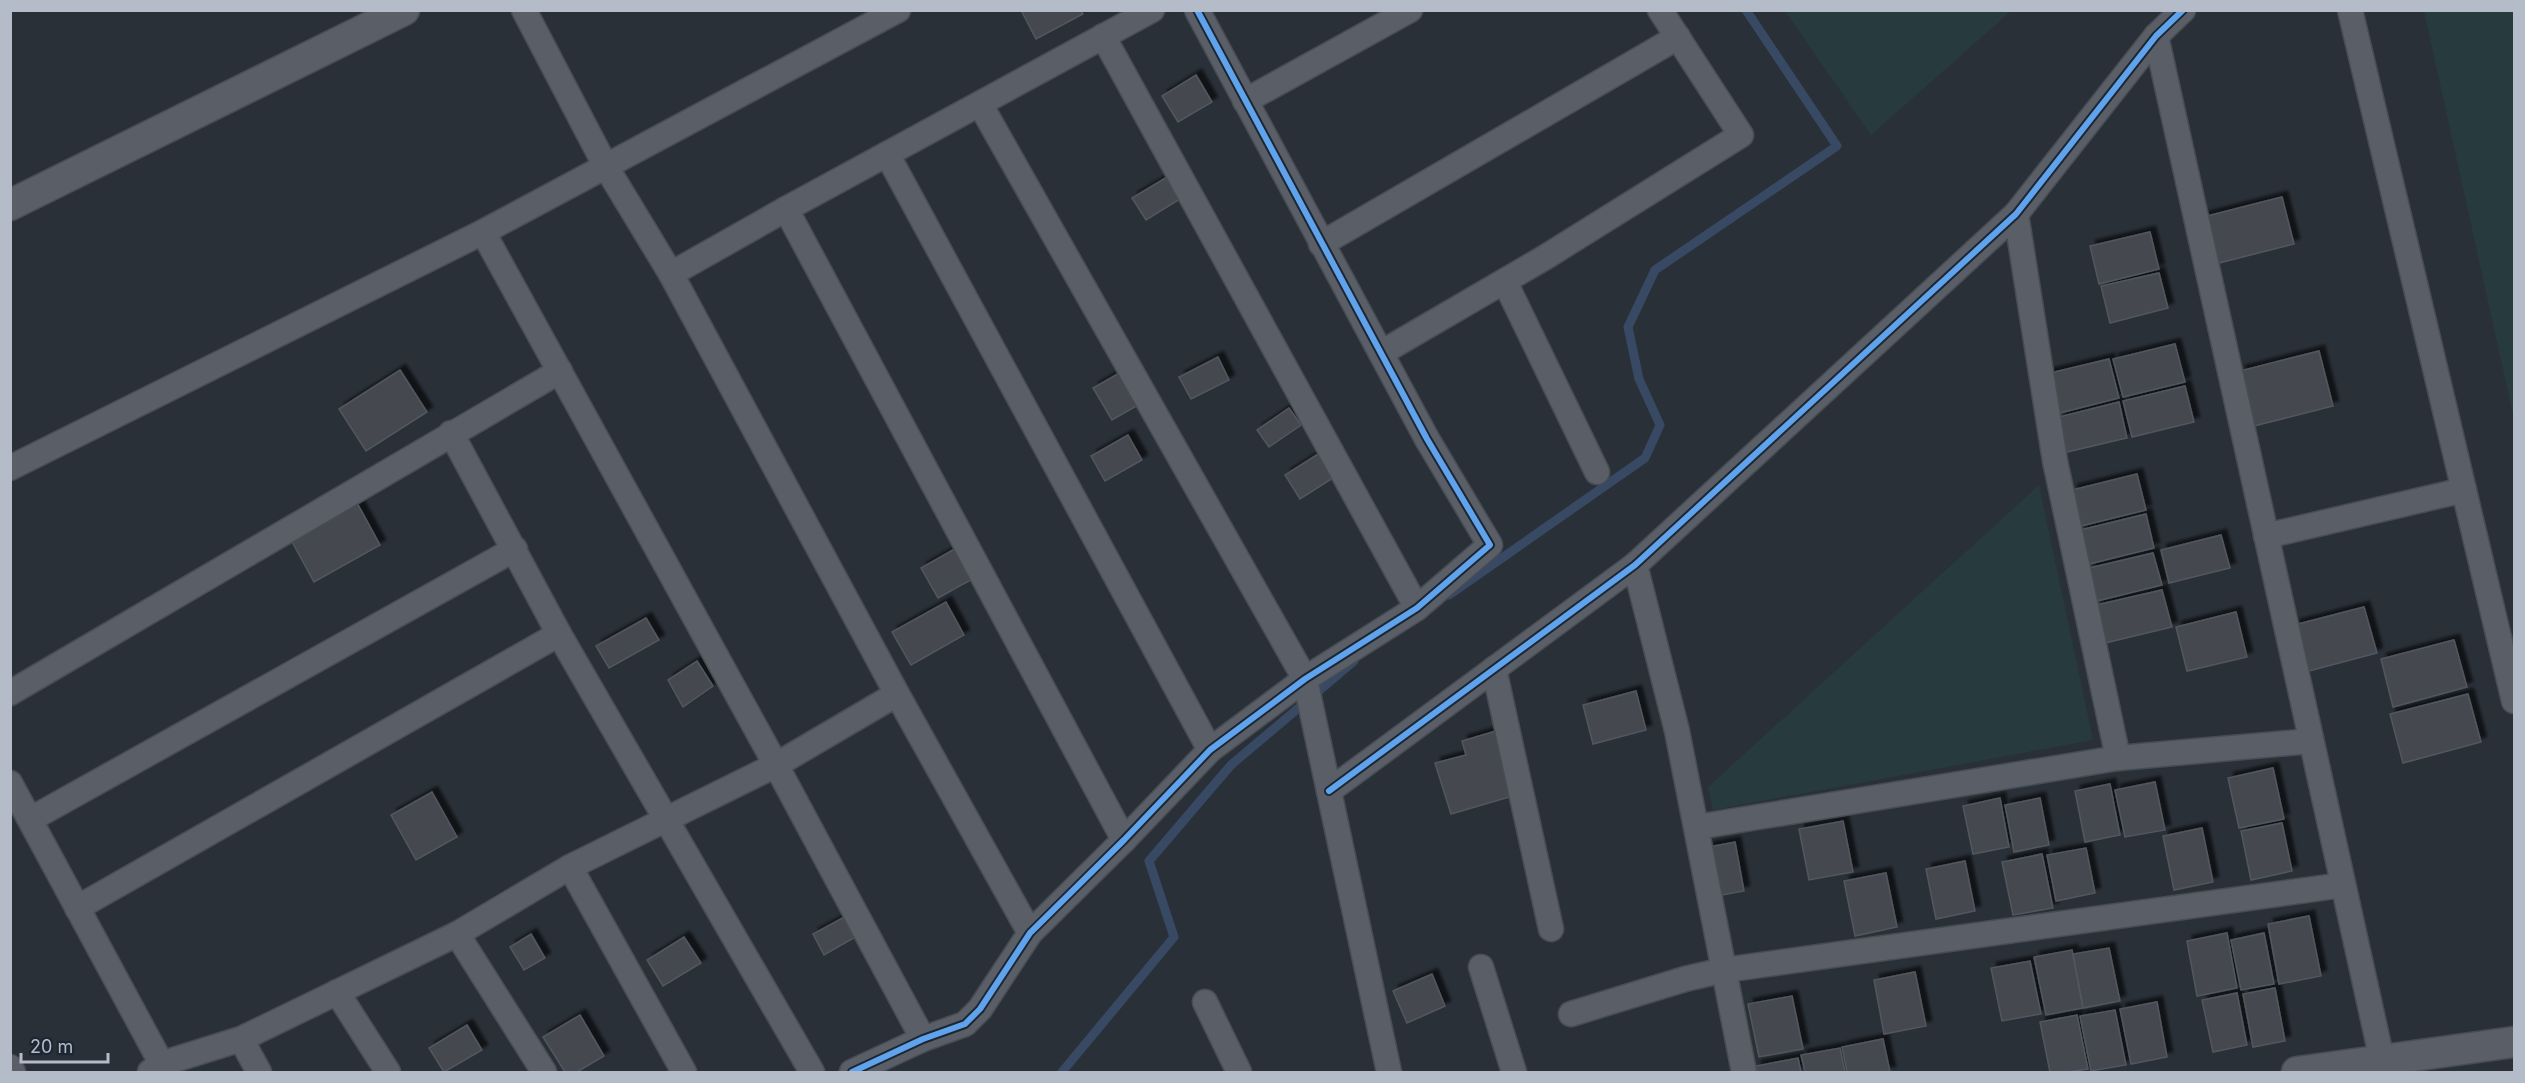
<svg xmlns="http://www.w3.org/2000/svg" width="2525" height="1083" font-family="Inter,sans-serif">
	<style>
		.green { fill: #273a3e }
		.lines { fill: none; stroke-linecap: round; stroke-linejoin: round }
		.stream { stroke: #384963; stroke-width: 9 }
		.building { fill: #444950; stroke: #52575f; stroke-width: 1.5; filter: url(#shadow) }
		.minor-casing { stroke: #484c53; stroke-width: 27 }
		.tertiary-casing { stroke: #484c53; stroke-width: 33 }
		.minor { stroke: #5a5e66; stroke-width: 24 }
		.tertiary { stroke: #5a5e66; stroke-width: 30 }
		.cycleway-casing { stroke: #1d2633; stroke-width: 10 }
		.cycleway { stroke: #60a3ed; stroke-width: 6 }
	</style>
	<defs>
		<filter id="shadow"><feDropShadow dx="5.5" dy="-5.5" stdDeviation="1.5" flood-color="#0009"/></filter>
	</defs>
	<rect width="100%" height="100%" fill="#2a3038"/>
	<g class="green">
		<path d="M 1785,11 L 2011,11 L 1871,135 Z"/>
		<path d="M 2424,11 L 2514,11 L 2514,419 Z"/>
		<path d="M 2039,485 L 2093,740 L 1713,810 L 1708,787 Z"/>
	</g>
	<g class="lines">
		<g class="stream">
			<path d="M 1449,595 L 1645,458 L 1660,425 L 1639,379 L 1628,327 L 1655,270 L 1837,146 L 1746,10"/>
			<path d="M 1062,1072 L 1174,937 L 1149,861 L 1231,765 L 1354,661"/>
		</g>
	</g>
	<g class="building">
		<path d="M 1021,10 L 1081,10 L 1083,14 L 1036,39 Z"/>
		<path d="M 1196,75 L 1212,102 L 1178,122 L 1162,96 Z"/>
		<path d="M 1167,177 L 1180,199 L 1146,220 L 1132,198 Z"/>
		<path d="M 2282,197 L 2294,244 L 2215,264 L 2203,217 Z"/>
		<path d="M 2150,232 L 2159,269 L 2099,284 L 2090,246 Z"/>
		<path d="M 2159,273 L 2168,308 L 2110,323 L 2101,286 Z"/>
		<path d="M 2175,344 L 2185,382 L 2123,397 L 2113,359 Z"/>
		<path d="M 2319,351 L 2333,406 L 2254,426 L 2240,371 Z"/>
		<path d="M 1218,357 L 1229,380 L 1191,399 L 1179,377 Z"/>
		<path d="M 2109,359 L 2119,398 L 2056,414 L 2046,374 Z"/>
		<path d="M 1128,368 L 1147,400 L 1112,420 L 1093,388 Z"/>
		<path d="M 400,370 L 427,412 L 366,451 L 339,409 Z"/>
		<path d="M 2185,386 L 2194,422 L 2132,437 L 2123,401 Z"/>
		<path d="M 2119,402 L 2127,438 L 2067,452 L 2059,417 Z"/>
		<path d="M 1289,408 L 1301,425 L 1269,447 L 1257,430 Z"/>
		<path d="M 1128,435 L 1142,460 L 1105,481 L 1091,456 Z"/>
		<path d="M 1318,454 L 1333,478 L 1300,499 L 1285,475 Z"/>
		<path d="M 2137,474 L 2146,510 L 2081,526 L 2072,490 Z"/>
		<path d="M 356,501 L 380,545 L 314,582 L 290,538 Z"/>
		<path d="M 2146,514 L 2154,548 L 2089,564 L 2080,530 Z"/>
		<path d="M 2221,535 L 2230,568 L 2169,583 L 2161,550 Z"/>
		<path d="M 958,547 L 976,577 L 938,598 L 921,568 Z"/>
		<path d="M 2153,553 L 2162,585 L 2097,601 L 2089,568 Z"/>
		<path d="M 2162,590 L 2172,627 L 2105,643 L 2096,605 Z"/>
		<path d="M 946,602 L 964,635 L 911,665 L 892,632 Z"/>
		<path d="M 2364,607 L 2377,653 L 2305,672 L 2294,625 Z"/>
		<path d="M 2236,612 L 2247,657 L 2187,671 L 2176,627 Z"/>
		<path d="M 646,618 L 659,640 L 609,668 L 596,646 Z"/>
		<path d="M 2454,640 L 2467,687 L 2393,707 L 2381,659 Z"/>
		<path d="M 697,661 L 713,686 L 683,707 L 668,680 Z"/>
		<path d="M 1636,691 L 1646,730 L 1593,744 L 1583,705 Z"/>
		<path d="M 2468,694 L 2481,742 L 2403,763 L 2390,714 Z"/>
		<path d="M 1496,731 L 1516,795 L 1451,814 L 1435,763 L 1466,755 L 1462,741 Z"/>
		<path d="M 2273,768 L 2284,819 L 2239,828 L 2228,778 Z"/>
		<path d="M 2155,782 L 2165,830 L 2125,837 L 2115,790 Z"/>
		<path d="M 2110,784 L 2120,835 L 2085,842 L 2075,791 Z"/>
		<path d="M 432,792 L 457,837 L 416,860 L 391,815 Z"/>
		<path d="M 2000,798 L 2009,847 L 1973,854 L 1963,806 Z"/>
		<path d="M 2040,798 L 2049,845 L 2014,852 L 2005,805 Z"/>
		<path d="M 1843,821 L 1853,872 L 1809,880 L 1799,829 Z"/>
		<path d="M 2282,823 L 2292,871 L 2251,880 L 2241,831 Z"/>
		<path d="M 2202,828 L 2213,882 L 2174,890 L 2163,836 Z"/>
		<path d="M 1735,842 L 1744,891 L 1717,896 L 1708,847 Z"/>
		<path d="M 2086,848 L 2095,893 L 2056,901 L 2047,855 Z"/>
		<path d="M 2042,854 L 2053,908 L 2013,915 L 2002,862 Z"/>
		<path d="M 1965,861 L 1975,911 L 1936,919 L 1926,869 Z"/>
		<path d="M 1886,873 L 1897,927 L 1855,936 L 1844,881 Z"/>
		<path d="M 848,915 L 859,935 L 824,955 L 813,934 Z"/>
		<path d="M 2309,916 L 2321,976 L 2279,984 L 2268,924 Z"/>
		<path d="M 2227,933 L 2237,988 L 2197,996 L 2187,941 Z"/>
		<path d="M 2264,933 L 2274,984 L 2241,990 L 2231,940 Z"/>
		<path d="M 531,934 L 545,958 L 524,970 L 510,947 Z"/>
		<path d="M 684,937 L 701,963 L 663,986 L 647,960 Z"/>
		<path d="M 2109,948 L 2120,1001 L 2083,1008 L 2073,954 Z"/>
		<path d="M 2072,950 L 2083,1008 L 2046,1015 L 2034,957 Z"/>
		<path d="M 2030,961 L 2041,1014 L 2002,1021 L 1991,968 Z"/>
		<path d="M 1915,972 L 1926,1026 L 1884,1034 L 1874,980 Z"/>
		<path d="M 1432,974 L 1445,1006 L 1407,1023 L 1393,991 Z"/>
		<path d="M 2275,988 L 2285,1041 L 2253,1047 L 2243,994 Z"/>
		<path d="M 2237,993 L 2247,1045 L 2213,1052 L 2202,1000 Z"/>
		<path d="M 1792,996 L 1803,1049 L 1759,1057 L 1748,1004 Z"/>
		<path d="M 2157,1002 L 2167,1057 L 2131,1064 L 2120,1009 Z"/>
		<path d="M 2115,1010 L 2126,1065 L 2091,1071 L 2080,1016 Z"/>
		<path d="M 580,1015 L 604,1056 L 577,1072 L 565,1072 L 543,1037 Z"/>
		<path d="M 2077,1015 L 2088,1069 L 2067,1072 L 2050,1072 L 2040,1022 Z"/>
		<path d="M 467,1025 L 482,1050 L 444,1072 L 429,1048 Z"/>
		<path d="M 1883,1039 L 1890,1072 L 1847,1072 L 1842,1047 Z"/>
		<path d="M 1840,1048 L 1845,1072 L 1805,1072 L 1801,1055 Z"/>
		<path d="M 1798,1058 L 1801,1072 L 1757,1072 L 1756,1066 Z"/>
	</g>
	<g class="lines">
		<defs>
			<g id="minor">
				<path d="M 524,10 L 605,165 L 671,274 L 897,694 L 1030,933"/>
				<path d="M 2350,10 L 2514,701"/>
				<path d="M 1103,36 L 1417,608"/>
				<path d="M 2156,36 L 2382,1060"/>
				<path d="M 1245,101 L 1410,10"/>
				<path d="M 980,104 L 1305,679 L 1389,1072"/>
				<path d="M 887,154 L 1210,750"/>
				<path d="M 786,209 L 1124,840"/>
				<path d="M 2016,214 L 2055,461 L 2118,758"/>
				<path d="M 483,232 L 776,765 L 923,1039"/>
				<path d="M 1321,244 L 1678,37"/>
				<path d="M 671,274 L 786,209 L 1152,10"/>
				<path d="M 1505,282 L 1597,472"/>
				<path d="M 1381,353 L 1544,258 L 1741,135 L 1660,10"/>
				<path d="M 451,433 L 559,634 L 812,1072"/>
				<path d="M 10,468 L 483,232 L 898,10"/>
				<path d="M 2266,536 L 2464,490"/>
				<path d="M 1635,565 L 1677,731 L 1744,1072"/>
				<path d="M 1494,669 L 1551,929"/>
				<path d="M 10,693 L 560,371"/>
				<path d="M 10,783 L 166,1072"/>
				<path d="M 1329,791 L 1635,565 L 2016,214 L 2156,36 L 2183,10"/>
				<path d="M 31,819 L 515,549"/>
				<path d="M 1697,827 L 2118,758 L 2311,741"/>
				<path d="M 570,867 L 684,1072"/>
				<path d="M 77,908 L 559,634"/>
				<path d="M 457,934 L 544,1072"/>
				<path d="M 1481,967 L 1514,1072"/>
				<path d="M 337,992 L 388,1072"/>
				<path d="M 1205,1002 L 1239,1072"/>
				<path d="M 1571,1014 L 1685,979 L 1724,970 L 2343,885"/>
				<path d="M 241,1039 L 259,1072"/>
				<path d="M 10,1067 L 13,1072"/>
				<path d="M 150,1072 L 161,1064 L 241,1039 L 457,934 L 570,867 L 776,765 L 897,694"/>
				<path d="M 852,1072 L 923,1039 L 965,1024 L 980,1009 L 1030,933 L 1124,840 L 1210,750 L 1305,679 L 1417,608 L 1490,545 L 1427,439 L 1197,10"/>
			</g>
			<g id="tertiary">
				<path d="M 10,205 L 404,10"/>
				<path d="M 2297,1072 L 2514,1042"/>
			</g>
		</defs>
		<use href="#minor" class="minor-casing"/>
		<use href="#tertiary" class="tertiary-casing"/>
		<use href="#minor" class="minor"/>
		<use href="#tertiary" class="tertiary"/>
		<defs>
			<g id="cycleway">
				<path d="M 1329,791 L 1635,565 L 2016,214 L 2156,36 L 2183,10"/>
				<path d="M 852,1072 L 923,1039 L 965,1024 L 980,1009 L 1030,933 L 1124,840 L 1210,750 L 1305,679 L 1417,608 L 1490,545 L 1427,439 L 1197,10"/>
			</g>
		</defs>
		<use href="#cycleway" class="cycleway-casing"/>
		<use href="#cycleway" class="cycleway"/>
	</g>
	<rect width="2525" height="1083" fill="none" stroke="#b4bcc9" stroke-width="24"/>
	<path d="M21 1053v9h87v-9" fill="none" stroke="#b4bcc9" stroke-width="3"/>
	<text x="30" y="1053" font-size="18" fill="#b4bcc9" stroke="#1d2633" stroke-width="4.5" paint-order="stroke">20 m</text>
</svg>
